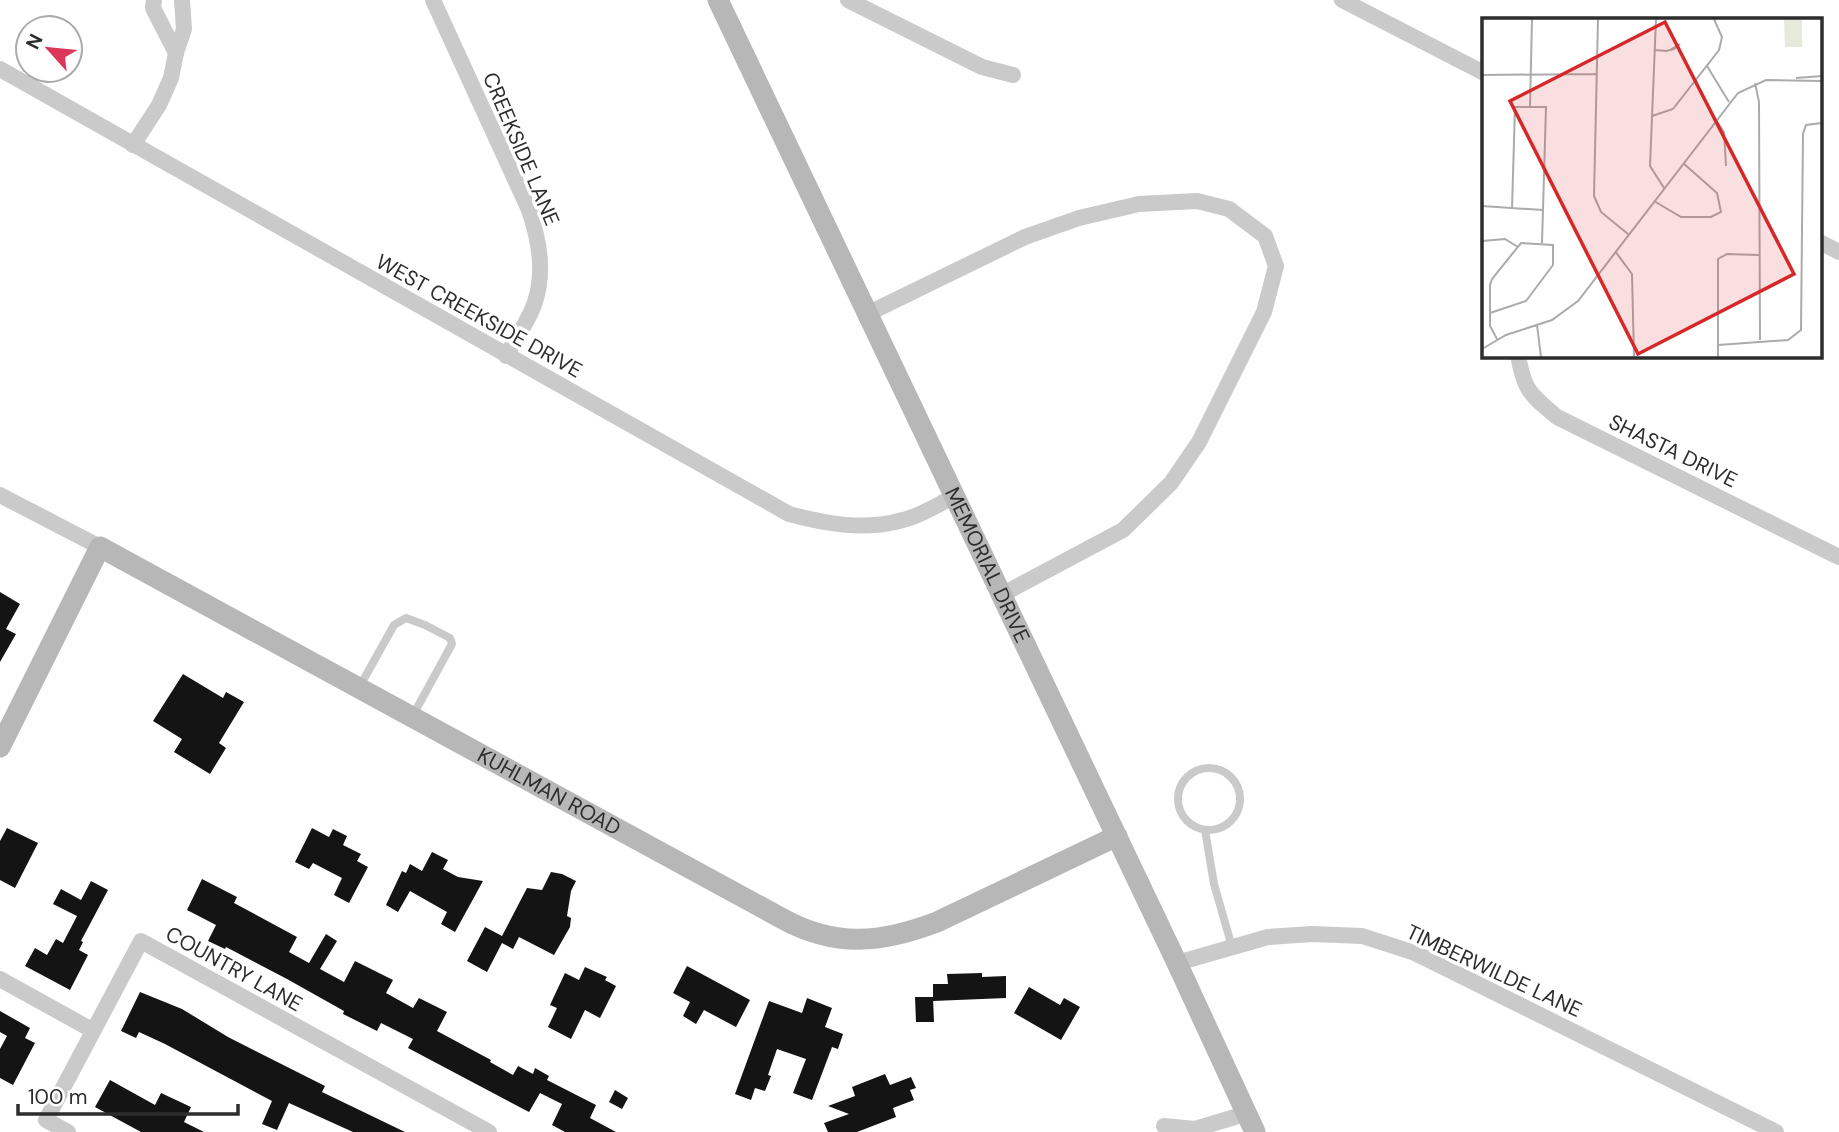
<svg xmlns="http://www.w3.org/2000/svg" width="1839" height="1132" font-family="'DM Sans',sans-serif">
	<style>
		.building { fill: #141414 }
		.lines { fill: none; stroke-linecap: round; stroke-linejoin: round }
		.lane { stroke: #cacaca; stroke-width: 8 }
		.street { stroke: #cacaca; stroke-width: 16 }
		.secondary { stroke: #b7b7b7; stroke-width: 21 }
		.labels { text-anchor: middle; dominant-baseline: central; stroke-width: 7; stroke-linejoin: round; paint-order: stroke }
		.street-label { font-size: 21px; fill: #2d2d2d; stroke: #fff }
		.inset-road { fill: none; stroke: #ababab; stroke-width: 2 }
		.view { fill: #d62828; fill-opacity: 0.15; stroke: #d62828; stroke-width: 3.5 }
		.inset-edge { fill: none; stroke: #2d2d2d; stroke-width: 3.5 }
	</style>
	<rect width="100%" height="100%" fill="#fff"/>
	<g class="building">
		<path d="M 0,592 L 20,604 L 6,629 L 16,634 L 0,662 Z"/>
		<path d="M 183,674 L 223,698 L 226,692 L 244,702 L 219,743 L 226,748 L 210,774 L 174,752 L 182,739 L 153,721 Z"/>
		<path d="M 7,828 L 38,843 L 15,888 L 0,880 L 0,841 Z"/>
		<path d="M 312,828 L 329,837 L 333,829 L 347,836 L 343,845 L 361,854 L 357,861 L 368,867 L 349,903 L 334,895 L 342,878 L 313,863 L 309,869 L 295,862 Z"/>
		<path d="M 432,852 L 448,860 L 443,869 L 458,877 L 483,881 L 455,932 L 441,924 L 447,912 L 410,891 L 398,912 L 386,905 L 402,871 L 406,873 L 410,864 L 422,871 Z"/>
		<path d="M 551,872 L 562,874 L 576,881 L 571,891 L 567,916 L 571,918 L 570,927 L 554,955 L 519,937 L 513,949 L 502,943 L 487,972 L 467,961 L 485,927 L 502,936 L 527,888 L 542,890 Z"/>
		<path d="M 202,879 L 237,897 L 234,903 L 297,937 L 289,952 L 309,963 L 326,934 L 337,941 L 320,969 L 344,982 L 355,961 L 393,980 L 386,993 L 413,1008 L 419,998 L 447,1012 L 437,1031 L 491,1060 L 490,1062 L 513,1075 L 518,1066 L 533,1074 L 535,1068 L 549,1076 L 547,1080 L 596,1105 L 590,1118 L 616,1132 L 565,1132 L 552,1125 L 562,1104 L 540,1093 L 529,1112 L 408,1048 L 413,1039 L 381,1023 L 377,1031 L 343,1014 L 344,1011 L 287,979 L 226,947 L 225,949 L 208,941 L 216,925 L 187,910 Z"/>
		<path d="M 91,881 L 108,890 L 81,941 L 83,942 L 79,950 L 88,955 L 70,990 L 25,966 L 35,948 L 47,955 L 56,939 L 63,943 L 77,916 L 53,904 L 61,889 L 81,900 Z"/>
		<path d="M 687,966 L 750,1000 L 736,1027 L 704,1010 L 696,1024 L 683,1016 L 690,1002 L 673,993 Z"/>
		<path d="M 585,967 L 607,977 L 605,980 L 616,986 L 600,1018 L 585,1010 L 571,1039 L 548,1027 L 557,1008 L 550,1005 L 565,973 L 579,980 Z"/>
		<path d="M 982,973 L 982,977 L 1006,976 L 1006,998 L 933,1001 L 933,984 L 948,984 L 947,974 Z"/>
		<path d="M 1029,987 L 1060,1005 L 1064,998 L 1080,1007 L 1061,1040 L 1014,1013 Z"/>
		<path d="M 140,992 L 182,1009 L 228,1037 L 325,1086 L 322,1092 L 405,1132 L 353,1132 L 289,1103 L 277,1130 L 262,1124 L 272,1101 L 165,1044 L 139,1032 L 136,1038 L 121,1031 Z"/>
		<path d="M 915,997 L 933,997 L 934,1022 L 916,1022 Z"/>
		<path d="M 807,998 L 832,1008 L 825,1027 L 843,1034 L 838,1049 L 832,1047 L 812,1100 L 793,1093 L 806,1059 L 777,1049 L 768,1075 L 771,1076 L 765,1091 L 755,1088 L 751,1100 L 735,1094 L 769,1001 L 802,1013 Z"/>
		<path d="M 0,1011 L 30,1028 L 25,1038 L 35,1043 L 13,1085 L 0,1078 L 0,1049 L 7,1036 L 0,1032 Z"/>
		<path d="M 885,1074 L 890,1085 L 911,1077 L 916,1088 L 910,1090 L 914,1100 L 893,1108 L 896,1117 L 857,1132 L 828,1132 L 824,1123 L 849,1114 L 828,1106 L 855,1096 L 852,1087 Z"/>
		<path d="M 110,1080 L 155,1105 L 161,1093 L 191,1107 L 184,1122 L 204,1132 L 141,1132 L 95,1107 Z"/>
		<path d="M 615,1090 L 628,1098 L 622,1109 L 609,1102 Z"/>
	</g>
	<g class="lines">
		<g class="lane">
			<path d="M 360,686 L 394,625 L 406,618 L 425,625 L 450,638 L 452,644 L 412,717"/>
			<circle cx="1209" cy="799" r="31"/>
			<path d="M 1205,830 L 1214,884 L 1232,947"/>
		</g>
		<g class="street">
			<path d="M 154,0 L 153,8 L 176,53"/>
			<path d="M 433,0 L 529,210 C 539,240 545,271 535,302 C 529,321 515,339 506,356"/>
			<path d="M 848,0 L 982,67 L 1013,75"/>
			<path d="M 1342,0 L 1484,73"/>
			<path d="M 0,69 L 789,514 C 827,524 864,531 903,520 C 920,516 937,505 953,497"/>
			<path d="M 133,145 L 159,105 L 171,78 L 176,53 L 184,29 L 182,0"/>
			<path d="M 1820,242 L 1839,252"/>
			<path d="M 867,314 L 1025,237 L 1079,218 L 1139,204 L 1197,201 L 1229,209 L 1265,236 L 1276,266 L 1264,312 L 1199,442 L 1171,483 L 1123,530 L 1001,595"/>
			<path d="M 1518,355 C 1524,391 1530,394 1557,417 L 1839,557"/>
			<path d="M 0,495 L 100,547"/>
			<path d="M 1177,963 L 1268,937 L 1312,934 L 1362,936 L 1415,953 L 1776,1132"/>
			<path d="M 0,979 L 92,1030"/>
			<path d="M 1164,1126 L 1195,1129 L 1245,1114"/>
			<path d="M 68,1132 L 46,1120 L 141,941 L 489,1132"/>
		</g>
		<g class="secondary">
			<path id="s1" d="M 718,0 L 1177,963 L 1255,1132"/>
			<path id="s2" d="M 0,747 L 100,547 L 783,919 C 836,948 882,943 937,922 L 1117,836"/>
		</g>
	</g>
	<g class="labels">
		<g class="street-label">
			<text transform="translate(521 149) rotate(67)">CREEKSIDE LANE</text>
			<text transform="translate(479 316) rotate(29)">WEST CREEKSIDE DRIVE</text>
			<text transform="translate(1673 451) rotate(26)">SHASTA DRIVE</text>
			<text stroke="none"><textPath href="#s1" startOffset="626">MEMORIAL DRIVE</textPath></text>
			<text stroke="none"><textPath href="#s2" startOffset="735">KUHLMAN ROAD</textPath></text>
			<text transform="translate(234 969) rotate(29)">COUNTRY LANE</text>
			<text transform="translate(1494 971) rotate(25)">TIMBERWILDE LANE</text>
		</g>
	</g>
	<g transform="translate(1482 18)">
		<rect width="340" height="340" fill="#fff"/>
		<path d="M 302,1 L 320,1 L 320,29 L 303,29 Z" fill="#e5eadb"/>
		<path class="inset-road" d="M 116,1 L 112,178 L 119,194 L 146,216M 174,1 L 168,148 L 182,170M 173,32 L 184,33 L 192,31 L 198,26 L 188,32M 225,48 L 247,84M 0,57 L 115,56M 314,60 L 340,58M 273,65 L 277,84 L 278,322M 0,77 L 0,111M 48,89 L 50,1M 170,98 L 191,91 L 237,32 L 240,19 L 232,1M 234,102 L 242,114 L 244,148M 172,183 L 199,199 L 229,199 L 239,194 L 235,175 L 201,145M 0,188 L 61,192M 30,191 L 33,89 L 64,89 L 60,225M 0,223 L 23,221 L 36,229M 133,233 L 150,256 L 152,339M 8,295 L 44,283 L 71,247 L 71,227 L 39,225 L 10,261 L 8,267 L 8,308 L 15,321M 55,307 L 59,339M 236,327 L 306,322 L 319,312 L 321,116 L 324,107 L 340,105M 0,331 L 24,317 L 70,302 L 96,283 L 256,75 L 284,62 L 340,63M 236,339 L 236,241 L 245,236 L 277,237"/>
		<path class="view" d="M 183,4 L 312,256 L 156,336 L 28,83 Z"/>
		<rect width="340" height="340" class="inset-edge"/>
	</g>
	<g transform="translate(49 49) rotate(297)"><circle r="33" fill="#ffffff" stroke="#ababab" stroke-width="2"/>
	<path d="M0-5L12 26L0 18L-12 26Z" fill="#dd365b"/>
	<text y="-10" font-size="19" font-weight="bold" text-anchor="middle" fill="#2d2d2d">N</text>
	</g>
	<path d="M18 1104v10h220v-10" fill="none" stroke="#2d2d2d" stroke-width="3.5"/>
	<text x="28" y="1104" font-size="21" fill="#2d2d2d" stroke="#ffffff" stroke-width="5" paint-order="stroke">100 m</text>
</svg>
